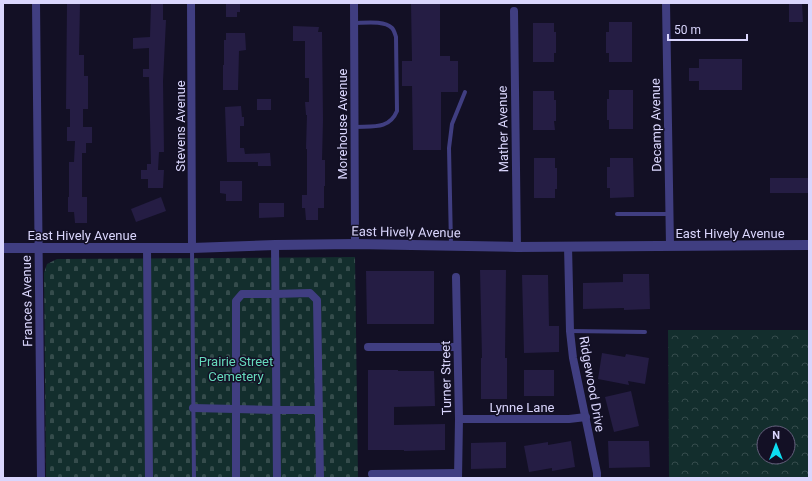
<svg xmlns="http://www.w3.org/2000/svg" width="812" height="481" font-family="Roboto,sans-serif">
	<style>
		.forest { fill: url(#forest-crowns); fill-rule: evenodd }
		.cemetery { fill: url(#cemetery-stones) }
		.building { fill: #251d44 }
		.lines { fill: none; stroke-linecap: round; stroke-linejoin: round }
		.service { stroke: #403e81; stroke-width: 4 }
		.minor { stroke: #403e81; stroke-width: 8 }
		.tertiary { stroke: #403e81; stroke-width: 10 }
		.labels { text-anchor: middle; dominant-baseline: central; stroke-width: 3; stroke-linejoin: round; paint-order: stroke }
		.street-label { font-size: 13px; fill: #dad6fd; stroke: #131025 }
		.park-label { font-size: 13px; fill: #65d9bb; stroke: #131025 }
	</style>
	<defs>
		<pattern id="forest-crowns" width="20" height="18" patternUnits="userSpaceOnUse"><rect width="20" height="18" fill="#132e2d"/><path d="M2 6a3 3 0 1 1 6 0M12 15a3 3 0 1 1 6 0" fill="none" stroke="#354c4c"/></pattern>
		<pattern id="cemetery-stones" width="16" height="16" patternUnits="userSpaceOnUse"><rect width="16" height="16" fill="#132e2d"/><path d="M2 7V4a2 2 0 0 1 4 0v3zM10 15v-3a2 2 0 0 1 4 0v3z" fill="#354c4c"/></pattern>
	</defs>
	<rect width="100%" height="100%" fill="#131025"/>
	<path class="forest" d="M 668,330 L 809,330 L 809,478 L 669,478 ZM 764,433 L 788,433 L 788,457 L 764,457 Z"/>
	<path class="cemetery" d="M 355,257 L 358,478 L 46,478 L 44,273 L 47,264 L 57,259 Z"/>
	<g class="building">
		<path d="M 67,3 L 80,3 L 79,55 L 84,55 L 84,76 L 88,76 L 88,109 L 83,109 L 83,127 L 92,127 L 92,143 L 86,143 L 86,153 L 82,153 L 82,197 L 87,197 L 87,223 L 75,223 L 74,212 L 68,212 L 68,197 L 69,197 L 69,162 L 74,162 L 75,141 L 67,141 L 67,127 L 70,127 L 70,109 L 66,109 Z"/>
		<path d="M 151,3 L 163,3 L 163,20 L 166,20 L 163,81 L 164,152 L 159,152 L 158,170 L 164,170 L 163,188 L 148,188 L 148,179 L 141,179 L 141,170 L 147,170 L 147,164 L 151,164 L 149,77 L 143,77 L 143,69 L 149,69 L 149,48 L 133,49 L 133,38 L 150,37 Z"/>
		<path d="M 226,3 L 240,3 L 240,12 L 237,12 L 237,17 L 226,17 Z"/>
		<path d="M 411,3 L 440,3 L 440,56 L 450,56 L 450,61 L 458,61 L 458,92 L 441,92 L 441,150 L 413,150 L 412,86 L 402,86 L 402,61 L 412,61 Z"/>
		<path d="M 789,3 L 802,3 L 803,22 L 789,22 Z"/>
		<path d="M 609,22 L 632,22 L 632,62 L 609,62 L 609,53 L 606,53 L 606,32 L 609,32 Z"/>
		<path d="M 533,23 L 554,23 L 554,32 L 556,32 L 556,53 L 554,53 L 554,62 L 533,62 Z"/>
		<path d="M 293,26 L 319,27 L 318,32 L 322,32 L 323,120 L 322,160 L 325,160 L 325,186 L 324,186 L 324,208 L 318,208 L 318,220 L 306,220 L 305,208 L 302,208 L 302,195 L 307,195 L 307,149 L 306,149 L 307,115 L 306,115 L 305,102 L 309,102 L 309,78 L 305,78 L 305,41 L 293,41 Z"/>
		<path d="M 226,33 L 245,33 L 246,50 L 239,51 L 238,90 L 223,90 L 223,65 L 224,65 L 224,40 L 226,40 Z"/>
		<path d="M 699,59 L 742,59 L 742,90 L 699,90 L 699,81 L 689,81 L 689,68 L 699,68 Z"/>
		<path d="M 609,90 L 633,90 L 633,129 L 609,129 L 609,120 L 607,120 L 607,99 L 609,99 Z"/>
		<path d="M 533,91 L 554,91 L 554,100 L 556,100 L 556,121 L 554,121 L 555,130 L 533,130 Z"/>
		<rect x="257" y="99" width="14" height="11"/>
		<path d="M 241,106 L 242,117 L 244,117 L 244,126 L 240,126 L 240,148 L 244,148 L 245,154 L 270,153 L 271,166 L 258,166 L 258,162 L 227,162 L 225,107 Z"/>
		<path d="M 534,158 L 555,158 L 555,168 L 557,168 L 557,189 L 555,189 L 555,198 L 534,198 Z"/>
		<path d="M 610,158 L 633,158 L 634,197 L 610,198 L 610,188 L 607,188 L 607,167 L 610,167 Z"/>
		<rect x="770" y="178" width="39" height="15"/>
		<path d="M 220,181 L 242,181 L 242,201 L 226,201 L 226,194 L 220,193 Z"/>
		<path d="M 161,197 L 166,211 L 136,222 L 131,209 Z"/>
		<path d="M 259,203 L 284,203 L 284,217 L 259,218 Z"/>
		<path d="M 480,270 L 506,270 L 505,358 L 507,358 L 507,399 L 481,399 L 481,358 L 482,358 Z"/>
		<path d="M 366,271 L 434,271 L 434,324 L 367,324 Z"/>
		<path d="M 623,274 L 649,274 L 650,309 L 624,310 L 624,308 L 583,309 L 583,283 L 623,282 Z"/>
		<path d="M 522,275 L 548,275 L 549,326 L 559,326 L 559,352 L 524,353 Z"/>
		<path d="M 602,353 L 625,357 L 626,354 L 649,358 L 645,384 L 628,381 L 629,385 L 598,379 Z"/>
		<path d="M 368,370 L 398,370 L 398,371 L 434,371 L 435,406 L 394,407 L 394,425 L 445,424 L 445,450 L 404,451 L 404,450 L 368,450 Z"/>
		<rect x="524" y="370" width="30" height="26"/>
		<path d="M 631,391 L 639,426 L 614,432 L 605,397 Z"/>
		<path d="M 571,441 L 575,467 L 552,471 L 552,468 L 529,472 L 524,446 L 548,442 L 548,445 Z"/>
		<path d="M 608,441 L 649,441 L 650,467 L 609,468 Z"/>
		<path d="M 506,442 L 506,468 L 471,469 L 471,443 Z"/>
	</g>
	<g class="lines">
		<g class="service">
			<path d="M 354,23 C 364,23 384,20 392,28 C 394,30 395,34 396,37 L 397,111 C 389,130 372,126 355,127"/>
			<path d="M 617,214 L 669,214"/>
			<path d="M 451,245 L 449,148 L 452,124 L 465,92"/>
			<path d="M 192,248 L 194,478"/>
			<path d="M 570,331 L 645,332"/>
		</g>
		<g class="minor">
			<path d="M 36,3 L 41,478"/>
			<path d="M 191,3 L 192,248"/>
			<path d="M 354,3 L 355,244"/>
			<path d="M 666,3 L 670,246"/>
			<path d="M 514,11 L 517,247"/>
			<path d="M 275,245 L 277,478"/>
			<path d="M 568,246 L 570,331 L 573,358 L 597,473 L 597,478"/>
			<path d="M 147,248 L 149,478"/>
			<path d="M 456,277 L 459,419 L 458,478"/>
			<path d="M 368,347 L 457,347"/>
			<path d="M 193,408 L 276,410 L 318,410"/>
			<path d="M 459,419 L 569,419 L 586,417"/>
			<path d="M 372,474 L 458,473"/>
			<path d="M 236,478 L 236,301 L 242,294 L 275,294 L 310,293 L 317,300 L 320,478"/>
		</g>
		<path class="tertiary" d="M 3,248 L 192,248 L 275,245 L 355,244 L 517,247 L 809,245"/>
	</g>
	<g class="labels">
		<g class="street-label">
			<text transform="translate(342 124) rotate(-90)">Morehouse Avenue</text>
			<text transform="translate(656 125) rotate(-91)">Decamp Avenue</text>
			<text transform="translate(180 126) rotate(-90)">Stevens Avenue</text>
			<text transform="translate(503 129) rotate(-91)">Mather Avenue</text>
			<text transform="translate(406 232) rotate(1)">East Hively Avenue</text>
			<text x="730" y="233">East Hively Avenue</text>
			<text x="82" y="235">East Hively Avenue</text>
			<text transform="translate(27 301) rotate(-91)">Frances Avenue</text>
			<text transform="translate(446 378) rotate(-91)">Turner Street</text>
			<text transform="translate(592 384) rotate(80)">Ridgewood Drive</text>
			<text x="522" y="407">Lynne Lane</text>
		</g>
		<g class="park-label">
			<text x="236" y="361">Prairie Street<tspan x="236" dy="15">Cemetery</tspan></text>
		</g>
	</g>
	<rect width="812" height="481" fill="none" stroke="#dad6fd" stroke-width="8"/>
	<g transform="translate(776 445)"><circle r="19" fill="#131025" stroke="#635f7b"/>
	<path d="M0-3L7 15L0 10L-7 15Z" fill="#0dddf1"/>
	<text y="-6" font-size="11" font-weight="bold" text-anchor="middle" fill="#dad6fd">N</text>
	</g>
	<path d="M668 34v6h79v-6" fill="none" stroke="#dad6fd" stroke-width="2"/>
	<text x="674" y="34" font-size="12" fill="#dad6fd" stroke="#131025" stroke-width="3" paint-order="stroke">50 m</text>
</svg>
